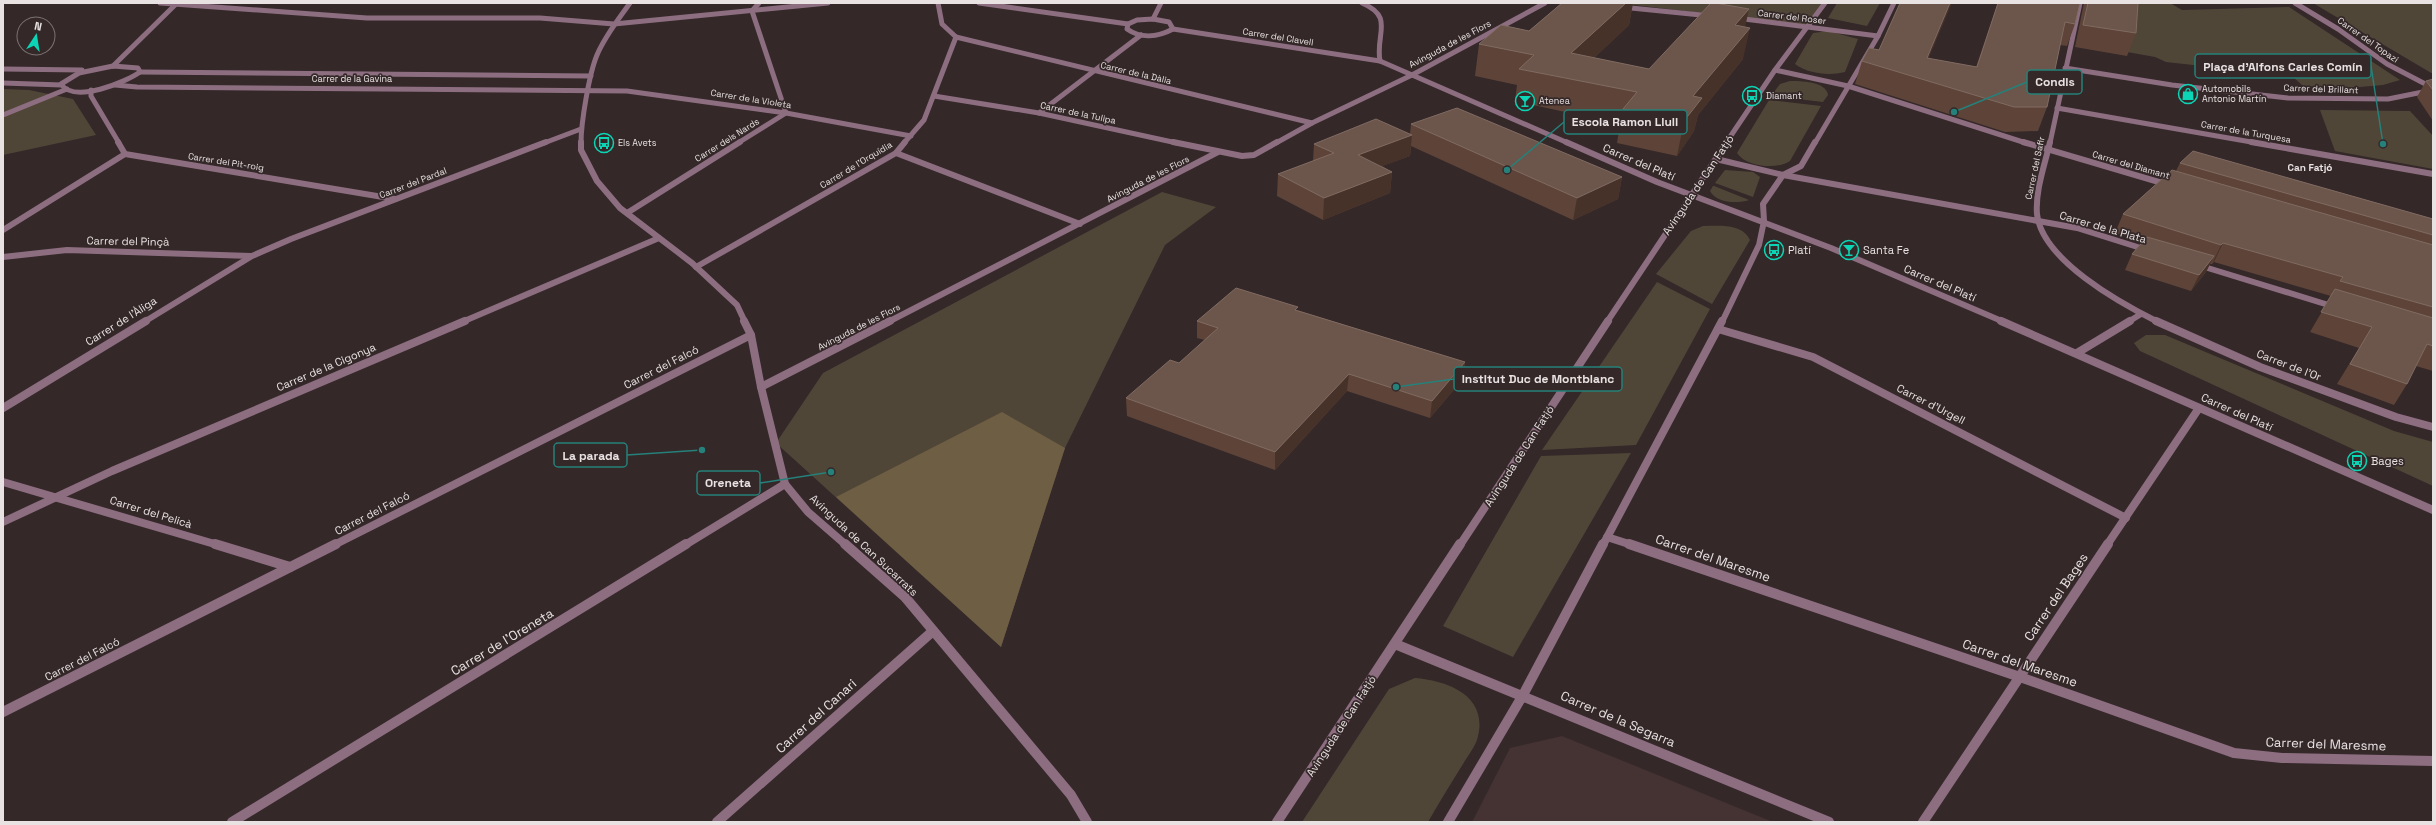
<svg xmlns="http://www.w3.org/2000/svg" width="2436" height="825" font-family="'Space Grotesk',sans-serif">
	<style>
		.built { fill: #453233 }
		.green { fill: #504637 }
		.forest { fill: #6e5e43 }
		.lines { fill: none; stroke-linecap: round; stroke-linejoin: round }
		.street-far3 { stroke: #8d6e80; stroke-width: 5 }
		.street-far2 { stroke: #8d6e80; stroke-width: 6 }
		.street-far1 { stroke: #8d6e80; stroke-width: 8 }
		.street { stroke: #8d6e80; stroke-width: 10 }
		.wall { fill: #5e4438 }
		.shaded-wall { fill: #47322a }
		.building { fill: #6c554a; stroke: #806b62 }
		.labels { text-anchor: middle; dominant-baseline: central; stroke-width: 3.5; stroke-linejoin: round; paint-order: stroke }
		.far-street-label { font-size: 9px; fill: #e9e2e2; stroke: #342829 }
		.far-poi-label { font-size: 9px; fill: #e9e2e2; stroke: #342829; text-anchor: start }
		.far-neighbourhood-label { font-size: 10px; font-weight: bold; fill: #e9e2e2; stroke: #342829 }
		.street-label { font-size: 11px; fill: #e9e2e2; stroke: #342829 }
		.poi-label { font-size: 11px; fill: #e9e2e2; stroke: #342829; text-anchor: start }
		.near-street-label { font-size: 13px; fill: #e9e2e2; stroke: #342829 }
		.leader { fill: none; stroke: #25817a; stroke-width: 1.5 }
		.callout-dot { fill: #25817a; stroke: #342829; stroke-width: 1.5 }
		.callout { fill: #342829; stroke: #25817a; stroke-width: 1.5 }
		.callout-label { font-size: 12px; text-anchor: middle; font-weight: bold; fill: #e9e2e2 }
	</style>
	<rect width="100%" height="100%" fill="#342829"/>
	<path class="built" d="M 1562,736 L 1773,822 L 1472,822 L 1510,748 Z"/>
	<g class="green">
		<path d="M 1618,3 L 1825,3 L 1809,26 Z"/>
		<path d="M 1837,3 L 1880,3 L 1867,26 L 1828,18 Z"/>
		<path d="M 2117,3 L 2170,3 L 2182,10 L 2289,7 L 2400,80 L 2383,85 L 2348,88 L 2303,86 L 2292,76 L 2166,62 L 2155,57 L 2127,52 Z"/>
		<path d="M 2313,3 L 2433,3 L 2433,74 L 2328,12 Z"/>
		<path d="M 1828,31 L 1858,39 L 1845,72 C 1829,76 1809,74 1795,64 L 1813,33 Z"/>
		<path d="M 1790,81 C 1800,81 1826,81 1828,95 L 1823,102 L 1771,96 L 1780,84 Z"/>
		<path d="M 3,89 L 29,90 L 73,99 L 96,135 L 3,155 Z"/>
		<path d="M 1769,100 L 1821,106 L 1790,161 C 1777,170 1746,167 1737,153 Z"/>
		<path d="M 2320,110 L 2410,111 L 2433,136 L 2433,169 L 2335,151 Z"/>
		<path d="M 1725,170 L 1753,172 L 1760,177 L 1753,197 L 1715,183 Z"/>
		<path d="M 1713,186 L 1714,186 L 1749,200 C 1737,204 1716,203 1710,191 Z"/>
		<path d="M 1162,192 L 1216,207 L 1165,245 L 1065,448 L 1001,647 L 776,443 L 823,373 Z"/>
		<path d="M 1703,226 C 1719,226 1742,223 1750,240 L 1712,304 L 1656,274 L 1691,231 Z"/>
		<path d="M 1657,282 L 1710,309 L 1636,445 L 1542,450 Z"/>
		<path d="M 2146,335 L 2165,335 L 2394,431 L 2433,442 L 2433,486 L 2140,351 L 2134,343 Z"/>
		<path d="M 1631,453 L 1513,657 L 1443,626 L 1541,456 Z"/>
		<path d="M 1415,678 C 1450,681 1490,697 1477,740 C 1474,748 1467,757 1463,764 C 1451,783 1439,803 1428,822 L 1302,822 L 1389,689 Z"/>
	</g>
	<path class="forest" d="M 1002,412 L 1065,448 L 1001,647 L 836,497 Z"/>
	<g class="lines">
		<g class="street-far3">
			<path d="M 160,3 L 367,18 L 540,18 L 614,24 L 828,3"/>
			<path d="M 979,3 L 1128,24"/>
			<path d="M 1362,3 C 1395,17 1375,34 1380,61"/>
			<path d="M 2295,3 L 2338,29 L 2387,64 L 2433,88"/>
			<path d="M 1621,7 L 1711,16"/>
			<path d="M 1736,18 L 1878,36"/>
			<path d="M 1153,19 L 1169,22 L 1173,29 C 1158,37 1141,39 1127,29 L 1128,24 L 1137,20 Z"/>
			<path d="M 1153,19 L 1161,3"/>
			<path d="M 1173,29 L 1380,61 L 1568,143"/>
			<path d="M 956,37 L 1312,123"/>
			<path d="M 113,66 L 138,68 L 140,72 C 126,82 74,104 61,84 L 79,73 Z"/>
			<path d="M 113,66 L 176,4"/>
			<path d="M 2065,68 L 2172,85 L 2288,98 L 2388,99 L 2433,90"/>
			<path d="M 3,69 L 82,70"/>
			<path d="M 1775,70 L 1848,86 L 2026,143"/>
			<path d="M 140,72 L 591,76"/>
			<path d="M 3,83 L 62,85"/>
			<path d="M 115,85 L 137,87 L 627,91 L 786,113 L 911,136"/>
			<path d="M 91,90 L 91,96 L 119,143"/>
			<path d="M 934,96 L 1039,113 L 1177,143"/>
			<path d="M 2057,108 L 2257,143"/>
			<path d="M 1039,113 L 1141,35"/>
			<path d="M 3,115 L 67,89"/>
			<path d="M 544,143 L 581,129"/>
			<path d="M 581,143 C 581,123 589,74 597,55 C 605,36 618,20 630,3"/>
			<path d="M 738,143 L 786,113 L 752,11 L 759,3"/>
			<path d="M 904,143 L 924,120 L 956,37 L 942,24 L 938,3"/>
			<path d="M 1276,143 L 1312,123 L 1412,75 L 1545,3"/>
			<path d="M 1726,143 L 1775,70 L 1825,3"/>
			<path d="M 1815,143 L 1878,36 L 1894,3"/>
			<path d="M 2050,143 L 2080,3"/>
		</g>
		<g class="street-far2">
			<path d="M 118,142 L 125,154 L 395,199"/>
			<path d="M 581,142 L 581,150 L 597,181 L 620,208 L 692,263 L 737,305 L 745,322"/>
			<path d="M 1173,142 L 1242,156 L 1254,155 L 1277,142"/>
			<path d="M 1566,142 L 1657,182 L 1831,248 L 2004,322"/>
			<path d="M 2023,142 L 2169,185"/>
			<path d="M 2050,142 C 2045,164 2035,191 2037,214 C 2042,260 2120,303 2158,322"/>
			<path d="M 2251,142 L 2433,174"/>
			<path d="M 896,153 L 1080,224"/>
			<path d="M 1716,159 L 1783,175 L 2077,228 L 2147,250"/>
			<path d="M 627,213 L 740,142"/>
			<path d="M 3,230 L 125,154"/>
			<path d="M 3,257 L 67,250 L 251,256"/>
			<path d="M 2198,265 L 2335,307"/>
			<path d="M 696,267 L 896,153 L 905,142"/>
			<path d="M 144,322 L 252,256 L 291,239 L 546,142"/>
			<path d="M 462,322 L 659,238"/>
			<path d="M 888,322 L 1218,152"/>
			<path d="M 1607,322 L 1727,142"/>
			<path d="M 1722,322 L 1759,245 L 1764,221 L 1763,204 L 1783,175 L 1801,166 L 1815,142"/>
			<path d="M 2128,322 L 2141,314"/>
		</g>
		<g class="street-far1">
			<path d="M 744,321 L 751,335 L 761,387 L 785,484 L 808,512 L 846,545"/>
			<path d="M 2001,321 L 2433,510"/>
			<path d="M 2156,321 L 2260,367 L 2396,417 L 2433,427"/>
			<path d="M 1718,329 L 1813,357 L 2126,518"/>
			<path d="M 2077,353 L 2130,321"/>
			<path d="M 761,387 L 890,321"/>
			<path d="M 3,408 L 146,321"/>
			<path d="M 3,482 L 218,545"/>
			<path d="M 3,522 L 112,471 L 465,321"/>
			<path d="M 1607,537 L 1632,545"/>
			<path d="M 334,545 L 751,335"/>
			<path d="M 685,545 L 785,484"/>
			<path d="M 1460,545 L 1608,321"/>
			<path d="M 1603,545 L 1722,321"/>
			<path d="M 2107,545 L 2199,408"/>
		</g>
		<g class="street">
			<path d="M 215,544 L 290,567"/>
			<path d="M 845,544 L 905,597 L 1071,795 L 1087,822"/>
			<path d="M 1629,544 L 2020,677 L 2234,753 L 2282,758 L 2433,761"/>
			<path d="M 1395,644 L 1829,822"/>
			<path d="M 3,712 L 336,544"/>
			<path d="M 232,822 L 686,544"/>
			<path d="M 717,822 L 933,631"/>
			<path d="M 1277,822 L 1460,544"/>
			<path d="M 1448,822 L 1523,695 L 1603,544"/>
			<path d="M 1923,822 L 2108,544"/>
		</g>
	</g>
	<g class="wall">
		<path d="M 1562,3 L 1633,3 L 1629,25 L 1594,58 L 1649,69 L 1745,27 L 1743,59 L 1698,115 L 1694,131 L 1677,156 L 1617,143 L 1620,124 L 1515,101 L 1517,85 L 1475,76 L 1479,44 L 1529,31 Z"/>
		<path d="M 1998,3 L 2075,24 L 2067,46 L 2060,45 L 2047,107 L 2038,131 L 2005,132 L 1855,84 L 1862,61 L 1929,59 L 1976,67 Z"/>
		<path d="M 2084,3 L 2138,3 L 2136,33 L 2127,56 L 2075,47 Z"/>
		<path d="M 2433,79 L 2433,121 L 2417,97 L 2426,81 Z"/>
		<path d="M 1411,124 L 1622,177 L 1618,199 L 1573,220 L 1411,146 L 1410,156 L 1382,166 L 1392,172 L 1390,193 L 1323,220 L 1277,196 L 1278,174 L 1313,161 L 1314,144 L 1410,134 Z"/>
		<path d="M 2180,163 L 2433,219 L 2433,371 L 2416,366 L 2407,384 L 2394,405 L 2337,384 L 2359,348 L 2310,332 L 2331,296 L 2214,262 L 2212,264 L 2210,264 L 2206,272 L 2191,291 L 2125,270 L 2132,254 L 2142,242 L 2115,233 L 2123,214 L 2176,171 Z"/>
		<path d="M 1297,310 L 1465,362 L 1463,379 L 1430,418 L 1347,391 L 1275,470 L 1127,416 L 1126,398 L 1179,363 L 1205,340 L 1197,338 L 1197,321 Z"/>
	</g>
	<g class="shaded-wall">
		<path d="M 1626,3 L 1633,3 L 1629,25 L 1572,79 L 1571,53 Z"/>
		<path d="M 1950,3 L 1952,3 L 1920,79 L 1927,58 Z"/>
		<path d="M 1749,9 L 1743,37 L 1750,28 L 1743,59 L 1698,115 L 1694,131 L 1677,156 L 1684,121 L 1693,96 L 1735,25 Z"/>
		<path d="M 1412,135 L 1410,156 L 1356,176 L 1358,155 Z"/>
		<path d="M 1392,172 L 1390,193 L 1323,220 L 1324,198 Z"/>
		<path d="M 1622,177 L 1618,199 L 1573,220 L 1577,198 Z"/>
		<path d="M 2223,243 L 2214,262 L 2212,264 L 2221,245 Z"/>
		<path d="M 2214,256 L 2206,272 L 2191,291 L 2199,275 Z"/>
		<path d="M 1465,362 L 1463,379 L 1430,418 L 1432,401 Z"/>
		<path d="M 1349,374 L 1347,391 L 1275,470 L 1275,452 Z"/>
	</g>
	<g class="building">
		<path d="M 1562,3 L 1626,3 L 1571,53 L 1649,69 L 1711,3 L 1715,3 L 1749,9 L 1735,25 L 1750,28 L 1693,96 L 1702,98 L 1684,121 L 1623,109 L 1637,92 L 1519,69 L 1534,55 L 1479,44 L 1501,25 L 1529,31 Z"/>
		<path d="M 1900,3 L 1950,3 L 1927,58 L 1977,67 L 1998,3 L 2080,3 L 2075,24 L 2065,22 L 2047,107 L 2014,107 L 1862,61 L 1869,48 L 1879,50 Z"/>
		<path d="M 2088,3 L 2138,3 L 2136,33 L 2083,25 Z"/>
		<path d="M 2433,79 L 2433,90 L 2426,81 Z"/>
		<path d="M 1457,108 L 1622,177 L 1577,198 L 1411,124 Z"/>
		<path d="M 1376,119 L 1412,135 L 1358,155 L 1392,172 L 1324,198 L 1278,174 L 1334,153 L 1314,144 Z"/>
		<path d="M 2193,151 L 2433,219 L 2433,235 L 2180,163 Z"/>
		<path d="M 2172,170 L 2433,245 L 2433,307 L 2340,281 L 2343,277 L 2223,243 L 2221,245 L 2123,214 Z"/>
		<path d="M 2147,237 L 2214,256 L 2199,275 L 2132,254 Z"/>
		<path d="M 1236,288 L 1298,307 L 1295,310 L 1465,362 L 1432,401 L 1349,374 L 1275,452 L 1126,398 L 1170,360 L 1179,363 L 1218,328 L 1197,321 Z"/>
		<path d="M 2335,289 L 2433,318 L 2433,346 L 2427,344 L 2407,384 L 2350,364 L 2372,327 L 2321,312 Z"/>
	</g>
	<defs>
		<symbol id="shop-ring" viewBox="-11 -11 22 22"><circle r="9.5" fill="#342829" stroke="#0bd5b5" stroke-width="1.5"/><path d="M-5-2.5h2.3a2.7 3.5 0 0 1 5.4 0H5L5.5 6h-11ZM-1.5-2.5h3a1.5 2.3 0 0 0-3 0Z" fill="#0bd5b5"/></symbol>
		<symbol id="bus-ring" viewBox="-11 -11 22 22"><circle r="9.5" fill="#342829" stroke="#0bd5b5" stroke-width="1.5"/><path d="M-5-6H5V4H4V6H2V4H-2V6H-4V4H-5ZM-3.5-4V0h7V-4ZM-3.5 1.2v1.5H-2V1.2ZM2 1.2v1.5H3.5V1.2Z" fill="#0bd5b5"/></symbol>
		<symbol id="bar-ring" viewBox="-11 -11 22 22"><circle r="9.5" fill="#342829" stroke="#0bd5b5" stroke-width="1.5"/><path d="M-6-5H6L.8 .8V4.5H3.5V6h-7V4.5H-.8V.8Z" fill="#0bd5b5"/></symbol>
	</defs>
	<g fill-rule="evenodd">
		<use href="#shop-ring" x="2177" y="83" width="22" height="22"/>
		<use href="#bus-ring" x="1741" y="85" width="22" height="22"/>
		<use href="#bar-ring" x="1514" y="90" width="22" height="22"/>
		<use href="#bus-ring" x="593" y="132" width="22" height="22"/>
		<use href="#bus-ring" x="1763" y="239" width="22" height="22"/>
		<use href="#bar-ring" x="1838" y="239" width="22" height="22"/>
		<use href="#bus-ring" x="2346" y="450" width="22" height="22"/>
	</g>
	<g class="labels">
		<g class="far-street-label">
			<text transform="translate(1792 17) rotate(7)">Carrer del Roser</text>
			<text transform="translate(1278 37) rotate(9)">Carrer del Clavell</text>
			<text transform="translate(2368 40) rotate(35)">Carrer del Topazi</text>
			<text transform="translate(1450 44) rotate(-28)">Avinguda de les Flors</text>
			<text transform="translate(1136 73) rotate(13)">Carrer de la Dàlia</text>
			<text x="352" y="79">Carrer de la Gavina</text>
			<text transform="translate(2321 89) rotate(2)">Carrer del Brillant</text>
			<text transform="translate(751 99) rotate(9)">Carrer de la Violeta</text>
			<text transform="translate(1078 113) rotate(12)">Carrer de la Tulipa</text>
			<text transform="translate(2246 132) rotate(10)">Carrer de la Turquesa</text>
			<text transform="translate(727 140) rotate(-32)">Carrer dels Nards</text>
			<text transform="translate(226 162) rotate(9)">Carrer del Pit-roig</text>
			<text transform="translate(856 165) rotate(-31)">Carrer de l'Orquídia</text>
			<text transform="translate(2131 165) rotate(16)">Carrer del Diamant</text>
			<text transform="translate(2035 168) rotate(-78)">Carrer del Safir</text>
			<text transform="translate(1148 179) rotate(-27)">Avinguda de les Flors</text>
			<text transform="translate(413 183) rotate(-21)">Carrer del Pardal</text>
			<text transform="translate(859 327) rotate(-27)">Avinguda de les Flors</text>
		</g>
		<g class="far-poi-label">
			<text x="2202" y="89">Automobils<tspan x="2202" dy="10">Antonio Martín</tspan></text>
			<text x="1766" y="96">Diamant</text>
			<text x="1539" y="101">Atenea</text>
			<text x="618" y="143">Els Avets</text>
		</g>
		<g class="far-neighbourhood-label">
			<text x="2310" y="167">Can Fatjó</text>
		</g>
		<g class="street-label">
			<text transform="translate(1639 162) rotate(23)">Carrer del Platí</text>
			<text transform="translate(1698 185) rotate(-56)">Avinguda de Can Fatjó</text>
			<text transform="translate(2103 227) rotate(16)">Carrer de la Plata</text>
			<text transform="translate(128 241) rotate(1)">Carrer del Pinçà</text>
			<text transform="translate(1940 283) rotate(23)">Carrer del Platí</text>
			<text transform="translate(121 321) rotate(-32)">Carrer de l'Àliga</text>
			<text transform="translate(2289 365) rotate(21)">Carrer de l'Or</text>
			<text transform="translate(326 367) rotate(-23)">Carrer de la Cigonya</text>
			<text transform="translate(661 367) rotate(-27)">Carrer del Falcó</text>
			<text transform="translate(1931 404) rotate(27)">Carrer d'Urgell</text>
			<text transform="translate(2237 412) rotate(24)">Carrer del Platí</text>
			<text transform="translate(1519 456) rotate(-57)">Avinguda de Can Fatjó</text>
			<text transform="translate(151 512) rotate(17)">Carrer del Pelicà</text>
			<text transform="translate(372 513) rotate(-27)">Carrer del Falcó</text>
			<text transform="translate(864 545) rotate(43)">Avinguda de Can Sucarrats</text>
			<text transform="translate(82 659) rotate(-27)">Carrer del Falcó</text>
			<text transform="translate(1341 726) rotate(-57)">Avinguda de Can Fatjó</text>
		</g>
		<g class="poi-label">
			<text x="1788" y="250">Platí</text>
			<text x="1863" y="250">Santa Fe</text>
			<text x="2371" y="461">Bages</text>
		</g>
		<g class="near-street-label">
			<text transform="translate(1713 558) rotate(19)">Carrer del Maresme</text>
			<text transform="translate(2056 597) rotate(-56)">Carrer del Bages</text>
			<text transform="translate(502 642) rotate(-31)">Carrer de l'Oreneta</text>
			<text transform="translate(2020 663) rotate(19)">Carrer del Maresme</text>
			<text transform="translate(816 716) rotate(-42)">Carrer del Canari</text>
			<text transform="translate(1618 719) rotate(23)">Carrer de la Segarra</text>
			<text transform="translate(2326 744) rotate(2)">Carrer del Maresme</text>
		</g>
	</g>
	<path class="leader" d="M2383 144L2371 66M1954 112L2027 82M1507 170L1564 122M1396 387L1454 379M702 450L627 455M831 472L760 483"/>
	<g class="callout-dot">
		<circle cx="2383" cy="144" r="4"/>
		<circle cx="1954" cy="112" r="4"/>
		<circle cx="1507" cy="170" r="4"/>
		<circle cx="1396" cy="387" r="4"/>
		<circle cx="702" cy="450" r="4"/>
		<circle cx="831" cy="472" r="4"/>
	</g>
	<g class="callout">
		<rect x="2195" y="54" width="176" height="24" rx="4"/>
		<rect x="2027" y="70" width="55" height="24" rx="4"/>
		<rect x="1564" y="110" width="123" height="24" rx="4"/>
		<rect x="1454" y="367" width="168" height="24" rx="4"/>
		<rect x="554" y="443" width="73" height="24" rx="4"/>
		<rect x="697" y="471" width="63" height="24" rx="4"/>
	</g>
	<g class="callout-label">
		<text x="2283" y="71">Plaça d'Alfons Carles Comín</text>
		<text x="2055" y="86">Condis</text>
		<text x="1625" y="126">Escola Ramon Llull</text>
		<text x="1538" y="383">Institut Duc de Montblanc</text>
		<text x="591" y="460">La parada</text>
		<text x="728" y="487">Oreneta</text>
	</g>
	<rect width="2436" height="825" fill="none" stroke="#e9e2e2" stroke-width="8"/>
	<g transform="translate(36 36) rotate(12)"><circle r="19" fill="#342829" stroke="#7c7273"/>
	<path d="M0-3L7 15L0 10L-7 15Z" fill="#0bd5b5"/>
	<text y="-6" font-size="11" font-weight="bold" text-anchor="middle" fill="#e9e2e2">N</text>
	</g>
</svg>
